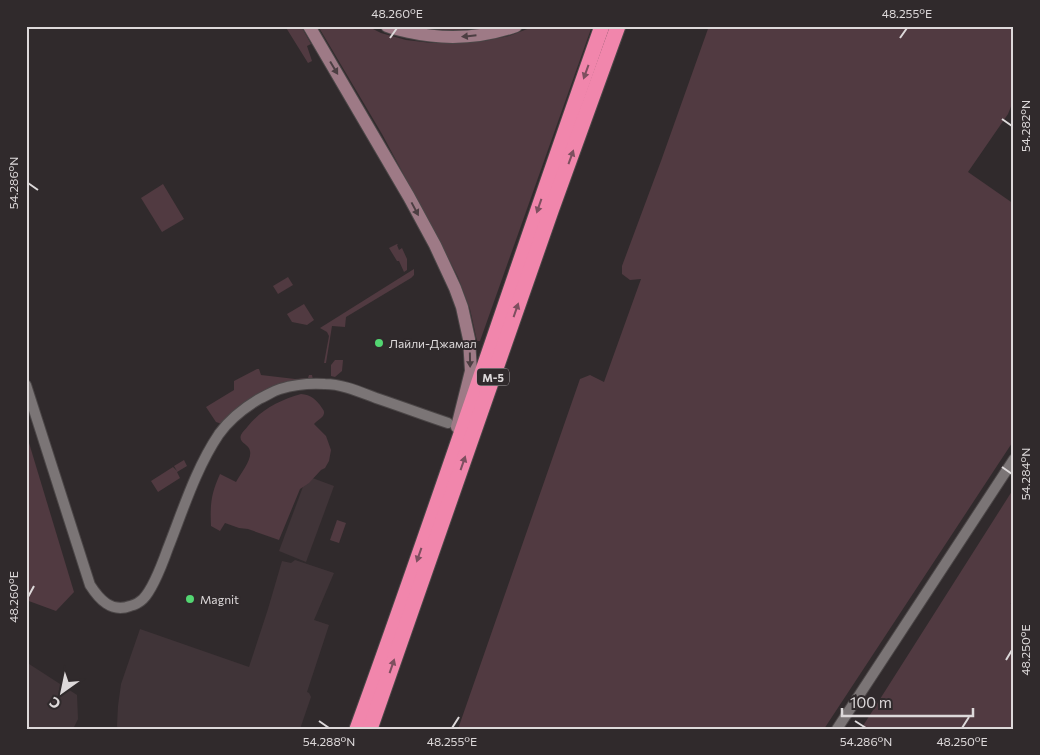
<svg xmlns="http://www.w3.org/2000/svg" width="1040" height="755" font-family="Commissioner,sans-serif">
	<style>
		.built { fill: #403438 }
		.green { fill: #513a41 }
		.lines { fill: none; stroke-linecap: round; stroke-linejoin: round }
		.street-casing { stroke: #4b4647; stroke-width: 12 }
		.secondary-casing { stroke: #4b4647; stroke-width: 14 }
		.highway-casing { stroke: #4b4647; stroke-width: 17 }
		.street { stroke: #7b7576; stroke-width: 10 }
		.secondary { stroke: #9e7a86; stroke-width: 12 }
		.highway { stroke: #f186ac; stroke-width: 15 }
		.oneway { fill: #4c3e42 }
		.oneway2 { fill: #7d4f5f }
		.ticks { fill: none; stroke: #ddd9da; stroke-width: 2 }
		.poi-dot { fill: #53d672; stroke: #302a2c; stroke-width: 2 }
		.labels { text-anchor: middle; dominant-baseline: central; stroke-width: 4; stroke-linejoin: round; paint-order: stroke }
		.shield { fill: #302a2c; stroke: #a9a4a6; stroke-width: 1 }
		.shield-label { font-size: 11px; font-weight: bold; fill: #ddd9da }
		.poi-label { font-size: 12px; fill: #ddd9da; stroke: #302a2c; text-anchor: start }
		.neatline { fill: none; stroke: #ddd9da; stroke-width: 2 }
		.ticks-label { font-size: 12px; text-anchor: middle; fill: #ddd9da }
	</style>
	<rect width="100%" height="100%" fill="#302a2c"/>
	<g class="built">
		<path d="M 307,476 L 334,486 L 306,562 L 279,551 Z"/>
		<path d="M 295,560 L 334,573 L 314,620 L 329,625 L 307,692 L 309,693 L 311,697 L 300,729 L 118,729 L 117,726 L 118,706 L 121,684 L 140,629 L 249,667 L 268,609 L 282,561 L 291,563 Z"/>
		<path d="M 26,662 L 77,695 L 78,719 L 73,729 L 26,729 Z"/>
	</g>
	<g class="green">
		<path d="M 285,26 L 301,26 L 311,44 L 307,46 L 312,61 L 308,63 Z"/>
		<path d="M 318,26 L 367,26 L 381,33 L 406,40 L 432,43 L 458,43 L 484,41 L 509,36 L 535,26 L 592,26 L 480,341 L 477,341 L 470,309 L 458,277 L 443,248 L 382,134 Z"/>
		<path d="M 408,26 L 491,26 C 461,32 437,31 408,26 Z"/>
		<path d="M 709,26 L 1014,26 L 1014,99 L 1008,114 L 968,172 L 1014,204 L 1014,440 L 824,729 L 458,729 L 580,379 L 590,375 L 604,382 L 641,279 L 630,280 L 622,274 L 622,266 L 661,161 Z"/>
		<path d="M 163,184 L 184,219 L 162,232 L 141,198 Z"/>
		<path d="M 398,244 L 397,245 L 399,250 L 402,248 L 407,259 L 407,270 L 404,272 L 399,261 L 397,261 L 389,248 L 397,244 Z"/>
		<path d="M 414,269 L 414,275 L 411,278 L 346,317 L 345,327 L 332,326 L 326,363 L 324,363 L 329,336 L 327,332 L 320,328 Z"/>
		<path d="M 288,277 L 293,285 L 278,294 L 273,286 Z"/>
		<path d="M 304,304 L 314,320 L 307,325 L 292,322 L 287,314 Z"/>
		<path d="M 335,360 L 343,360 L 342,371 L 335,377 L 331,376 L 331,365 Z"/>
		<path d="M 257,369 L 259,369 L 261,375 L 295,379 L 308,378 L 309,375 L 312,375 L 313,380 L 297,383 L 222,424 L 216,422 L 206,407 L 234,390 L 234,381 Z"/>
		<path d="M 301,394 C 311,395 316,399 322,408 C 324,411 325,412 323,416 C 321,419 316,421 314,424 L 326,436 L 331,450 L 329,461 L 325,468 L 321,470 L 309,483 L 300,489 L 279,540 L 248,529 L 239,528 L 225,523 L 220,531 L 211,526 C 210,504 211,494 220,474 L 236,482 C 241,473 252,460 250,451 C 249,444 238,443 241,435 C 242,432 246,429 248,426 C 262,409 280,400 301,394 Z"/>
		<path d="M 26,433 L 74,592 L 56,611 L 26,600 Z"/>
		<path d="M 184,460 L 187,466 L 177,472 L 180,478 L 158,492 L 151,481 L 173,467 L 177,471 L 174,466 Z"/>
		<path d="M 1014,488 L 1014,599 L 1010,604 L 1014,601 L 1014,729 L 861,729 Z"/>
		<path d="M 337,520 L 346,523 L 339,543 L 330,540 Z"/>
	</g>
	<g class="lines">
		<defs>
			<g id="street">
				<path d="M 26,385 L 90,585 C 99,599 111,613 130,606 C 134,605 139,603 143,599 C 153,589 163,562 168,548 C 183,510 196,468 219,434 C 229,420 244,408 259,399 C 266,396 273,391 280,389 C 293,385 310,383 325,384 C 342,384 360,392 376,398 C 400,406 424,415 448,423"/>
				<path d="M 837,729 L 1014,459"/>
			</g>
			<g id="secondary">
				<path d="M 309,26 L 409,197 L 435,245 L 455,288 L 462,307 L 469,339 L 471,371 L 457,427"/>
				<path d="M 387,26 C 394,29 402,30 409,32 C 445,40 482,38 516,26"/>
			</g>
			<g id="highway">
				<path d="M 357,729 C 442,496 519,260 602,26"/>
				<path d="M 370,729 L 551,211 L 618,26"/>
			</g>
		</defs>
		<use href="#street" class="street-casing"/>
		<use href="#secondary" class="secondary-casing"/>
		<use href="#highway" class="highway-casing"/>
		<use href="#street" class="street"/>
		<use href="#secondary" class="secondary"/>
		<use href="#highway" class="highway"/>
	</g>
	<defs><path id="oneway-solid" d="M-6-.8H1V-3.2L6.5 0L1 3.2V.8H-6Z" transform="scale(1.25)"/></defs>
	<g class="oneway">
		<use href="#oneway-solid" transform="translate(469 36) rotate(174)"/>
		<use href="#oneway-solid" transform="translate(334 68) rotate(59)"/>
		<use href="#oneway-solid" transform="translate(415 209) rotate(62)"/>
		<use href="#oneway-solid" transform="translate(470 360) rotate(89)"/>
	</g>
	<g class="oneway2">
		<use href="#oneway-solid" transform="translate(586 72) rotate(110)"/>
		<use href="#oneway-solid" transform="translate(571 157) rotate(-70)"/>
		<use href="#oneway-solid" transform="translate(539 206) rotate(109)"/>
		<use href="#oneway-solid" transform="translate(516 310) rotate(-71)"/>
		<use href="#oneway-solid" transform="translate(463 463) rotate(-71)"/>
		<use href="#oneway-solid" transform="translate(419 555) rotate(109)"/>
		<use href="#oneway-solid" transform="translate(392 666) rotate(-71)"/>
	</g>
	<path class="ticks" d="M 390,38 L 397,28M 900,38 L 907,28M 1002,119 L 1012,126M 28,183 L 38,190M 1002,467 L 1012,474M 28,597 L 34,586M 1006,660 L 1012,650M 319,721 L 329,728M 855,721 L 866,728M 452,728 L 459,717M 962,728 L 969,717"/>
	<g class="poi-dot">
		<circle cx="379" cy="343" r="5"/>
		<circle cx="190" cy="599" r="5"/>
	</g>
	<g class="labels">
		<rect class="shield" x="477" y="368.5" width="32" height="17" rx="4"/>
		<g class="shield-label">
			<text x="493" y="377">М-5</text>
		</g>
		<g class="poi-label">
			<text x="389" y="343">Лайли-Джамал</text>
			<text x="200" y="599">Magnit</text>
		</g>
	</g>
	<rect width="1040" height="755" fill="none" stroke="#302a2c" stroke-width="55"/>
	<g transform="translate(62 692) rotate(213)" stroke="#302a2c" stroke-width="4" paint-order="stroke">
	<path d="M0-4L9 19L0 12L-9 19Z" fill="#ddd9da"/>
	<text y="-8" font-size="14" font-weight="bold" text-anchor="middle" fill="#ddd9da">С</text>
	</g>
	<path d="M842 708v8h131v-8" fill="none" stroke="#ddd9da" stroke-width="2.5"/>
	<text x="850" y="708" font-size="15" fill="#ddd9da" stroke="#302a2c" stroke-width="4" paint-order="stroke">100 m</text>
	<rect x="28" y="28" width="984" height="700" class="neatline"/>
	<g class="ticks-label">
		<text x="397" y="18">48.260°E</text>
		<text x="907" y="18">48.255°E</text>
		<text transform="translate(1026 126) rotate(-90)" y="4">54.282°N</text>
		<text transform="translate(14 183) rotate(-90)" y="4">54.286°N</text>
		<text transform="translate(1026 474) rotate(-90)" y="4">54.284°N</text>
		<text transform="translate(14 597) rotate(-90)" y="4">48.260°E</text>
		<text transform="translate(1026 650) rotate(-90)" y="4">48.250°E</text>
		<text x="329" y="746">54.288°N</text>
		<text x="452" y="746">48.255°E</text>
		<text x="866" y="746">54.286°N</text>
		<text x="962" y="746">48.250°E</text>
	</g>
</svg>
